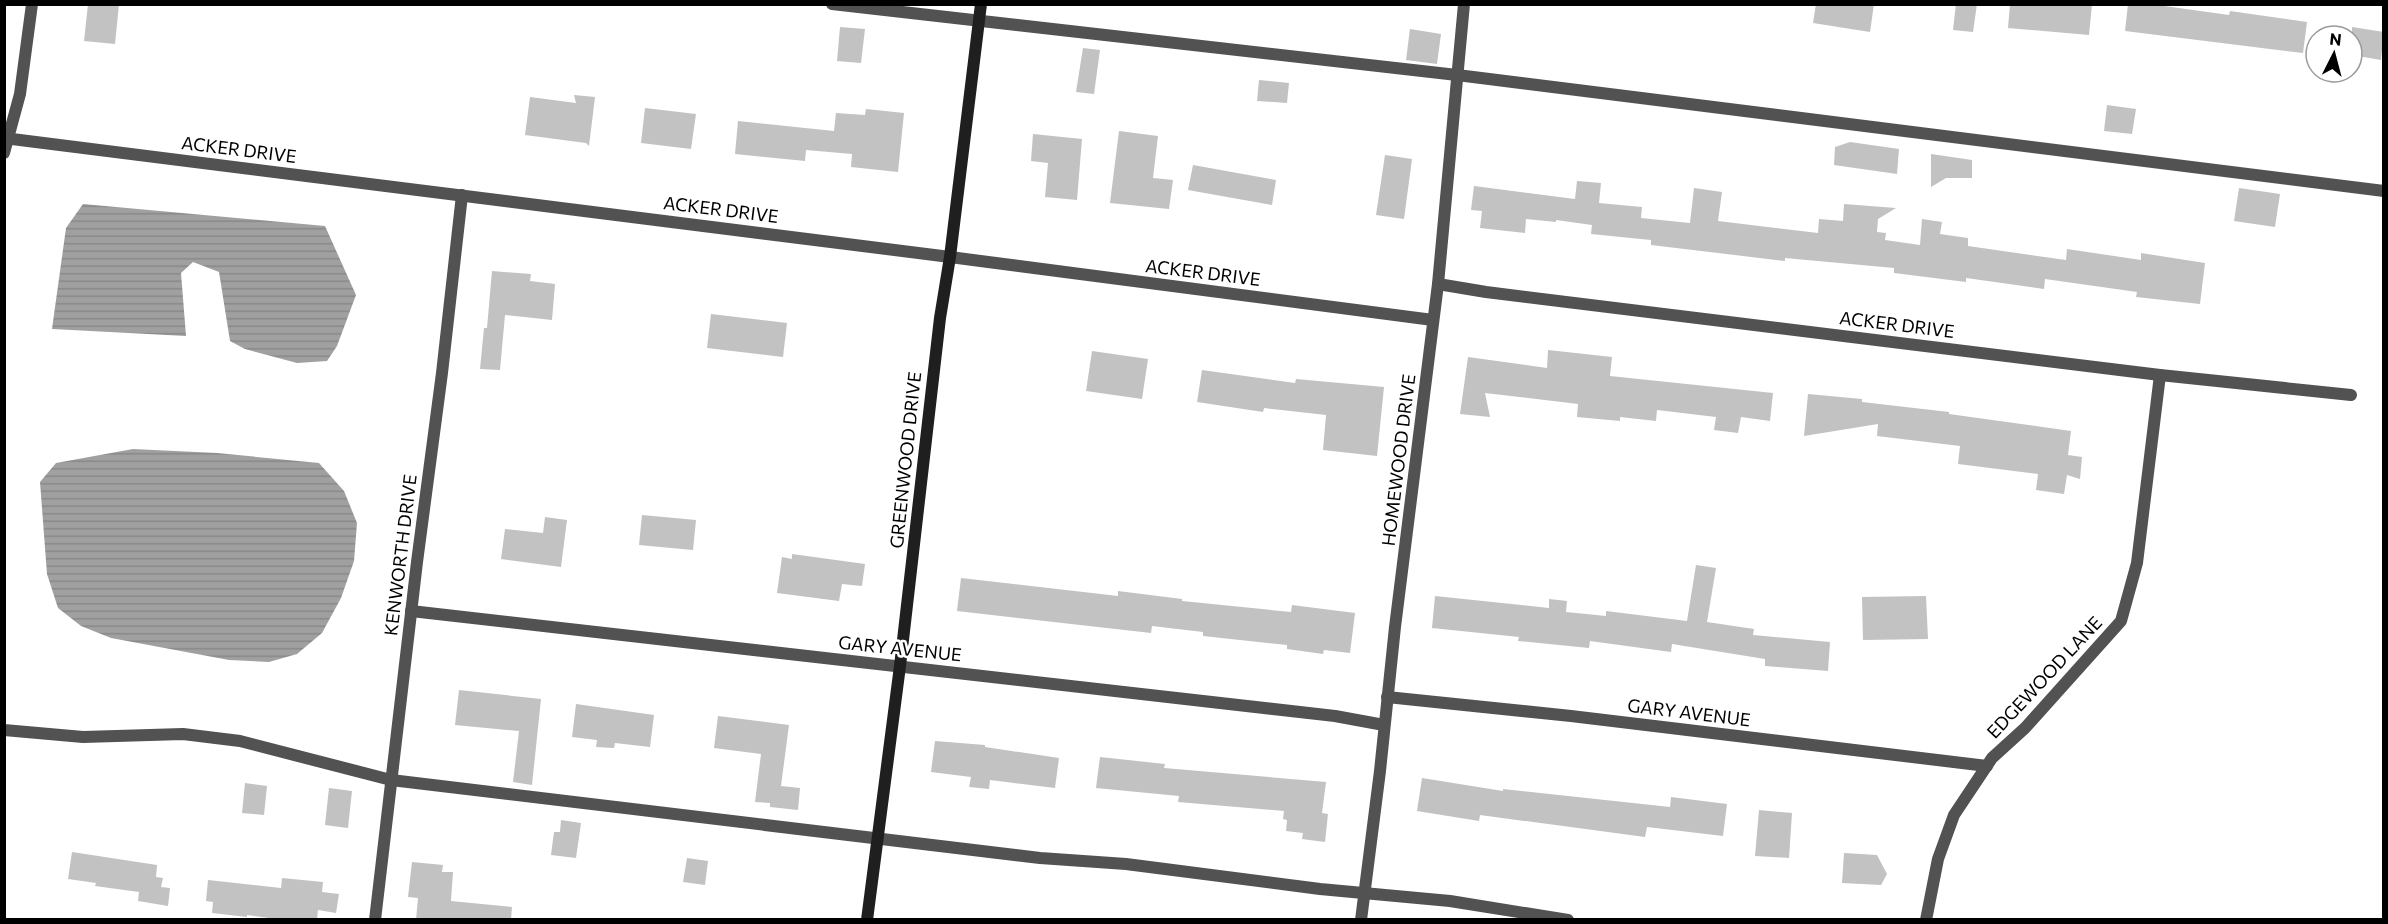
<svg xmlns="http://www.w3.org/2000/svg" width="2388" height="924" font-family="Commissioner,sans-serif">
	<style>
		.water { fill: url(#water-rules) }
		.building { fill: #c2c2c2 }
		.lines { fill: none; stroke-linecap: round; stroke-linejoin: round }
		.lane { stroke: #525252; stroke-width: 12 }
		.street { stroke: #525252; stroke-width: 12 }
		.secondary { stroke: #1f1f1f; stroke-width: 12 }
		.labels { text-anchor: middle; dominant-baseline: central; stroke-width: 5; stroke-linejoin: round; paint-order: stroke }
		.street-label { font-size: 18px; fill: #000; stroke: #fff }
	</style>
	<defs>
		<pattern id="water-rules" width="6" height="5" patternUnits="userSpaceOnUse" patternTransform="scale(1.5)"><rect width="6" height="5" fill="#a0a0a0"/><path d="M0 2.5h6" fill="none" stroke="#888"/></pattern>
	</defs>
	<rect width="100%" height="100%" fill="#fff"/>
	<g class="water">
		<path d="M 83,204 L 325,226 L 356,295 L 337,346 L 327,361 L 297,363 L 245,349 L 230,341 L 219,272 L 193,262 L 181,273 L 186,336 L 52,329 L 66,228 Z"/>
		<path d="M 133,449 L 217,453 L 319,463 L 344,491 L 357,523 L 354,561 L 341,598 L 322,633 L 297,654 L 269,662 L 229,660 L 111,638 L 81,626 L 58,608 L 47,574 L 40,482 L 56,463 Z"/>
	</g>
	<g class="building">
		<path d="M 88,4 L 119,4 L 115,44 L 84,41 Z"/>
		<path d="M 1816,4 L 1874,4 L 1870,32 L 1813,23 Z"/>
		<path d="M 1956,4 L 1977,4 L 1973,32 L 1953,30 Z"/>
		<path d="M 2010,4 L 2092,4 L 2089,35 L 2008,28 Z"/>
		<path d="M 2128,4 L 2150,4 L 2229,15 L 2230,11 L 2307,22 L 2303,53 L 2125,31 Z"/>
		<path d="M 840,27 L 865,29 L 861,63 L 837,61 Z"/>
		<path d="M 2352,27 L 2384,32 L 2381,60 L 2352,55 Z"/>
		<path d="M 1410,29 L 1441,34 L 1437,64 L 1406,60 Z"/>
		<path d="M 1083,48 L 1100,50 L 1094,94 L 1076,92 Z"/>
		<path d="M 1259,80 L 1289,83 L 1287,103 L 1257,101 Z"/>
		<path d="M 574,95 L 595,97 L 589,146 L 586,143 L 525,135 L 530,97 L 576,103 Z"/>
		<path d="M 2107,105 L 2136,109 L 2132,134 L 2104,131 Z"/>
		<path d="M 645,108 L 696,114 L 691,149 L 641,143 Z"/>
		<path d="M 866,109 L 904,113 L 898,172 L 851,167 L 852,154 L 806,150 L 805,161 L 735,154 L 738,121 L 834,131 L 836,113 L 865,115 Z"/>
		<path d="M 1119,131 L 1158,136 L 1153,178 L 1173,180 L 1169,209 L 1110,203 Z"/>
		<path d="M 1033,134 L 1082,139 L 1077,200 L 1045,197 L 1048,163 L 1031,161 Z"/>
		<path d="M 1850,142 L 1899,149 L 1897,174 L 1834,165 L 1835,147 Z"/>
		<path d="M 1931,154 L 1972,160 L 1972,178 L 1946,178 L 1931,187 Z"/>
		<path d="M 1385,155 L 1412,159 L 1404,219 L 1376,215 Z"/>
		<path d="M 1193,165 L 1276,180 L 1272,205 L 1188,190 Z"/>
		<path d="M 1577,181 L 1601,183 L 1599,203 L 1642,207 L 1641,218 L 1690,223 L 1694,188 L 1722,192 L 1718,221 L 1818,233 L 1819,219 L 1843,221 L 1844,204 L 1896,208 L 1878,219 L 1877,232 L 1886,233 L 1885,240 L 1920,245 L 1922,219 L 1942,222 L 1940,234 L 1968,238 L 1968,246 L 2066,260 L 2067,249 L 2141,260 L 2141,253 L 2205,263 L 2200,304 L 2136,297 L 2137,292 L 2045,279 L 2044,289 L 1966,278 L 1966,282 L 1894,273 L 1894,268 L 1785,258 L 1785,261 L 1651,245 L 1651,240 L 1591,234 L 1592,225 L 1556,220 L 1556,222 L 1526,219 L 1525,233 L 1480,228 L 1482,211 L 1471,210 L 1474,186 L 1575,199 Z"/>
		<path d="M 2239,188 L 2280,194 L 2275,227 L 2234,221 Z"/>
		<path d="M 492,271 L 531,274 L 530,281 L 555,284 L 552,320 L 505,315 L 500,370 L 480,369 L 484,328 L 487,328 Z"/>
		<path d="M 711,314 L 787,323 L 783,357 L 707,348 Z"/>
		<path d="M 1548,350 L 1612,357 L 1610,376 L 1773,393 L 1770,421 L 1741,417 L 1738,433 L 1714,430 L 1716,417 L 1657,410 L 1656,421 L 1620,417 L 1620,421 L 1577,417 L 1578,404 L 1485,393 L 1490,417 L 1460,414 L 1468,357 L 1547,368 Z"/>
		<path d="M 1092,351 L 1148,359 L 1142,399 L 1086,391 Z"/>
		<path d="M 1202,370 L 1295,383 L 1296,379 L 1384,387 L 1377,456 L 1323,450 L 1326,415 L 1264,408 L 1263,412 L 1197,402 Z"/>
		<path d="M 1808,394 L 1862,399 L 1862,402 L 1949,412 L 1949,414 L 2071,431 L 2068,455 L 2082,457 L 2080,479 L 2067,475 L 2064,494 L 2036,490 L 2038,474 L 1958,464 L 1960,446 L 1877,436 L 1878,424 L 1804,436 Z"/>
		<path d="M 642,515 L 696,520 L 693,550 L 639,545 Z"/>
		<path d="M 545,517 L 567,520 L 561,567 L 501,559 L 505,529 L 543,533 Z"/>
		<path d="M 792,554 L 865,564 L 862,586 L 842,584 L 839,601 L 777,593 L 782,557 L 792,559 Z"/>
		<path d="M 1696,565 L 1716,568 L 1707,622 L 1754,629 L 1753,635 L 1830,642 L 1828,671 L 1765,666 L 1765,659 L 1672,644 L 1671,652 L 1590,641 L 1589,648 L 1518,641 L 1519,637 L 1432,628 L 1435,596 L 1549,608 L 1549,599 L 1567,601 L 1566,612 L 1606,616 L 1606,611 L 1687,621 Z"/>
		<path d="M 961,578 L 1118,596 L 1118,591 L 1182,599 L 1182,601 L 1291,612 L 1292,605 L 1355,613 L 1350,653 L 1324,650 L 1323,654 L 1287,649 L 1287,645 L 1203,636 L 1203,632 L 1152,626 L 1151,633 L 957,611 Z"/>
		<path d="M 1926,596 L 1928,639 L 1863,640 L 1862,597 Z"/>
		<path d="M 459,690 L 541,699 L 532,785 L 513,782 L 519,731 L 455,725 Z"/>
		<path d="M 576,704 L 654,715 L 650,747 L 615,743 L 614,748 L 596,747 L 597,740 L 572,737 Z"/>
		<path d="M 718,716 L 789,725 L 781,786 L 800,788 L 798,810 L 770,807 L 770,803 L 755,802 L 761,754 L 714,748 Z"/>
		<path d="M 935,741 L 985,745 L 985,747 L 1059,758 L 1055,788 L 990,780 L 989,789 L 969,787 L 971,777 L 931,772 Z"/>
		<path d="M 1100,757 L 1165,764 L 1164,768 L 1326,782 L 1322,813 L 1328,814 L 1325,842 L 1302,839 L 1303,833 L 1286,831 L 1287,820 L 1283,819 L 1284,811 L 1178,802 L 1179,796 L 1096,788 Z"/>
		<path d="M 1422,778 L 1503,791 L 1503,789 L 1670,807 L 1671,797 L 1727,804 L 1723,836 L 1647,827 L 1645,837 L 1480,815 L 1479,821 L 1417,811 Z"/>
		<path d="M 245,783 L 267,786 L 264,815 L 242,813 Z"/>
		<path d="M 329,788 L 352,791 L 348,828 L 325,825 Z"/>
		<path d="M 1759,810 L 1792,813 L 1789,858 L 1755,856 Z"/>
		<path d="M 561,820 L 581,823 L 576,858 L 551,855 L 554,832 L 560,832 Z"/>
		<path d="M 72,852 L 157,865 L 156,877 L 163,878 L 161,887 L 170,888 L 168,906 L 138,901 L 139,892 L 95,886 L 96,883 L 68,879 Z"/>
		<path d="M 1844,853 L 1877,855 L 1887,874 L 1881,885 L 1842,883 Z"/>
		<path d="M 687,858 L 708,861 L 705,885 L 683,882 Z"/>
		<path d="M 412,862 L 443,865 L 442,872 L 453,872 L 451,901 L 512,907 L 511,920 L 416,920 L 418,898 L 408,897 Z"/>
		<path d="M 282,878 L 323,882 L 322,892 L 339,894 L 336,913 L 318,910 L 317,920 L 284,920 L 247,915 L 247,917 L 212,913 L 213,902 L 206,901 L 208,880 L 281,888 Z"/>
	</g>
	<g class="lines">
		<g class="lane">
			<path d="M 832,4 L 1457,75 L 2384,191"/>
			<path d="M 4,730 L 83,737 L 183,734 L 240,741 L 391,780 L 1040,858 L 1126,864 L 1320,889 L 1450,901 L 1568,920"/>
		</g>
		<g class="street">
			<path d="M 4,138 L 950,257 L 1433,320"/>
			<path d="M 4,153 L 20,94 L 32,4"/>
			<path d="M 1438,284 L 1486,292 L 2160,375 L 2351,395"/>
			<path d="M 411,611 L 1335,716 L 1384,725"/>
			<path d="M 1387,697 L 1571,716 L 1987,766"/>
			<path d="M 375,920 L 417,562 L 442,373 L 462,195"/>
			<path d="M 1361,920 L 1380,771 L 1395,627 L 1438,284 L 1464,4"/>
			<path d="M 1926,920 L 1938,859 L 1954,815 L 1992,758 L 2025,728 L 2121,621 L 2137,563 L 2160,375"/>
		</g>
		<path class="secondary" d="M 867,920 L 900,666 L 940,318 L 950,257 L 981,4"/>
	</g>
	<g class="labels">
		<g class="street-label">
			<text transform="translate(239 149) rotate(7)">ACKER DRIVE</text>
			<text transform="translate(721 209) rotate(7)">ACKER DRIVE</text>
			<text transform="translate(1203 272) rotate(7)">ACKER DRIVE</text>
			<text transform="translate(1897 324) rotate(7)">ACKER DRIVE</text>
			<text transform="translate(905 460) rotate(-84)">GREENWOOD DRIVE</text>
			<text transform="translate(1398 460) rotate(-83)">HOMEWOOD DRIVE</text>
			<text transform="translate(400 555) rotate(-83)">KENWORTH DRIVE</text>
			<text transform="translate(900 648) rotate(6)">GARY AVENUE</text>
			<text transform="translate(2044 677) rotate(-47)">EDGEWOOD LANE</text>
			<text transform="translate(1689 712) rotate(7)">GARY AVENUE</text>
		</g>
	</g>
	<rect width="2388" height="924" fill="none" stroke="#000000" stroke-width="12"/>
	<g transform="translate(2334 54) rotate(6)"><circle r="28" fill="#ffffff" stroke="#999999" stroke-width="1.5"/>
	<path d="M0-4.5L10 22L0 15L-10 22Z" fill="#000000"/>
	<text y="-9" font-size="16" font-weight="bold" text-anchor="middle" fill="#000000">N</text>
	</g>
</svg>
